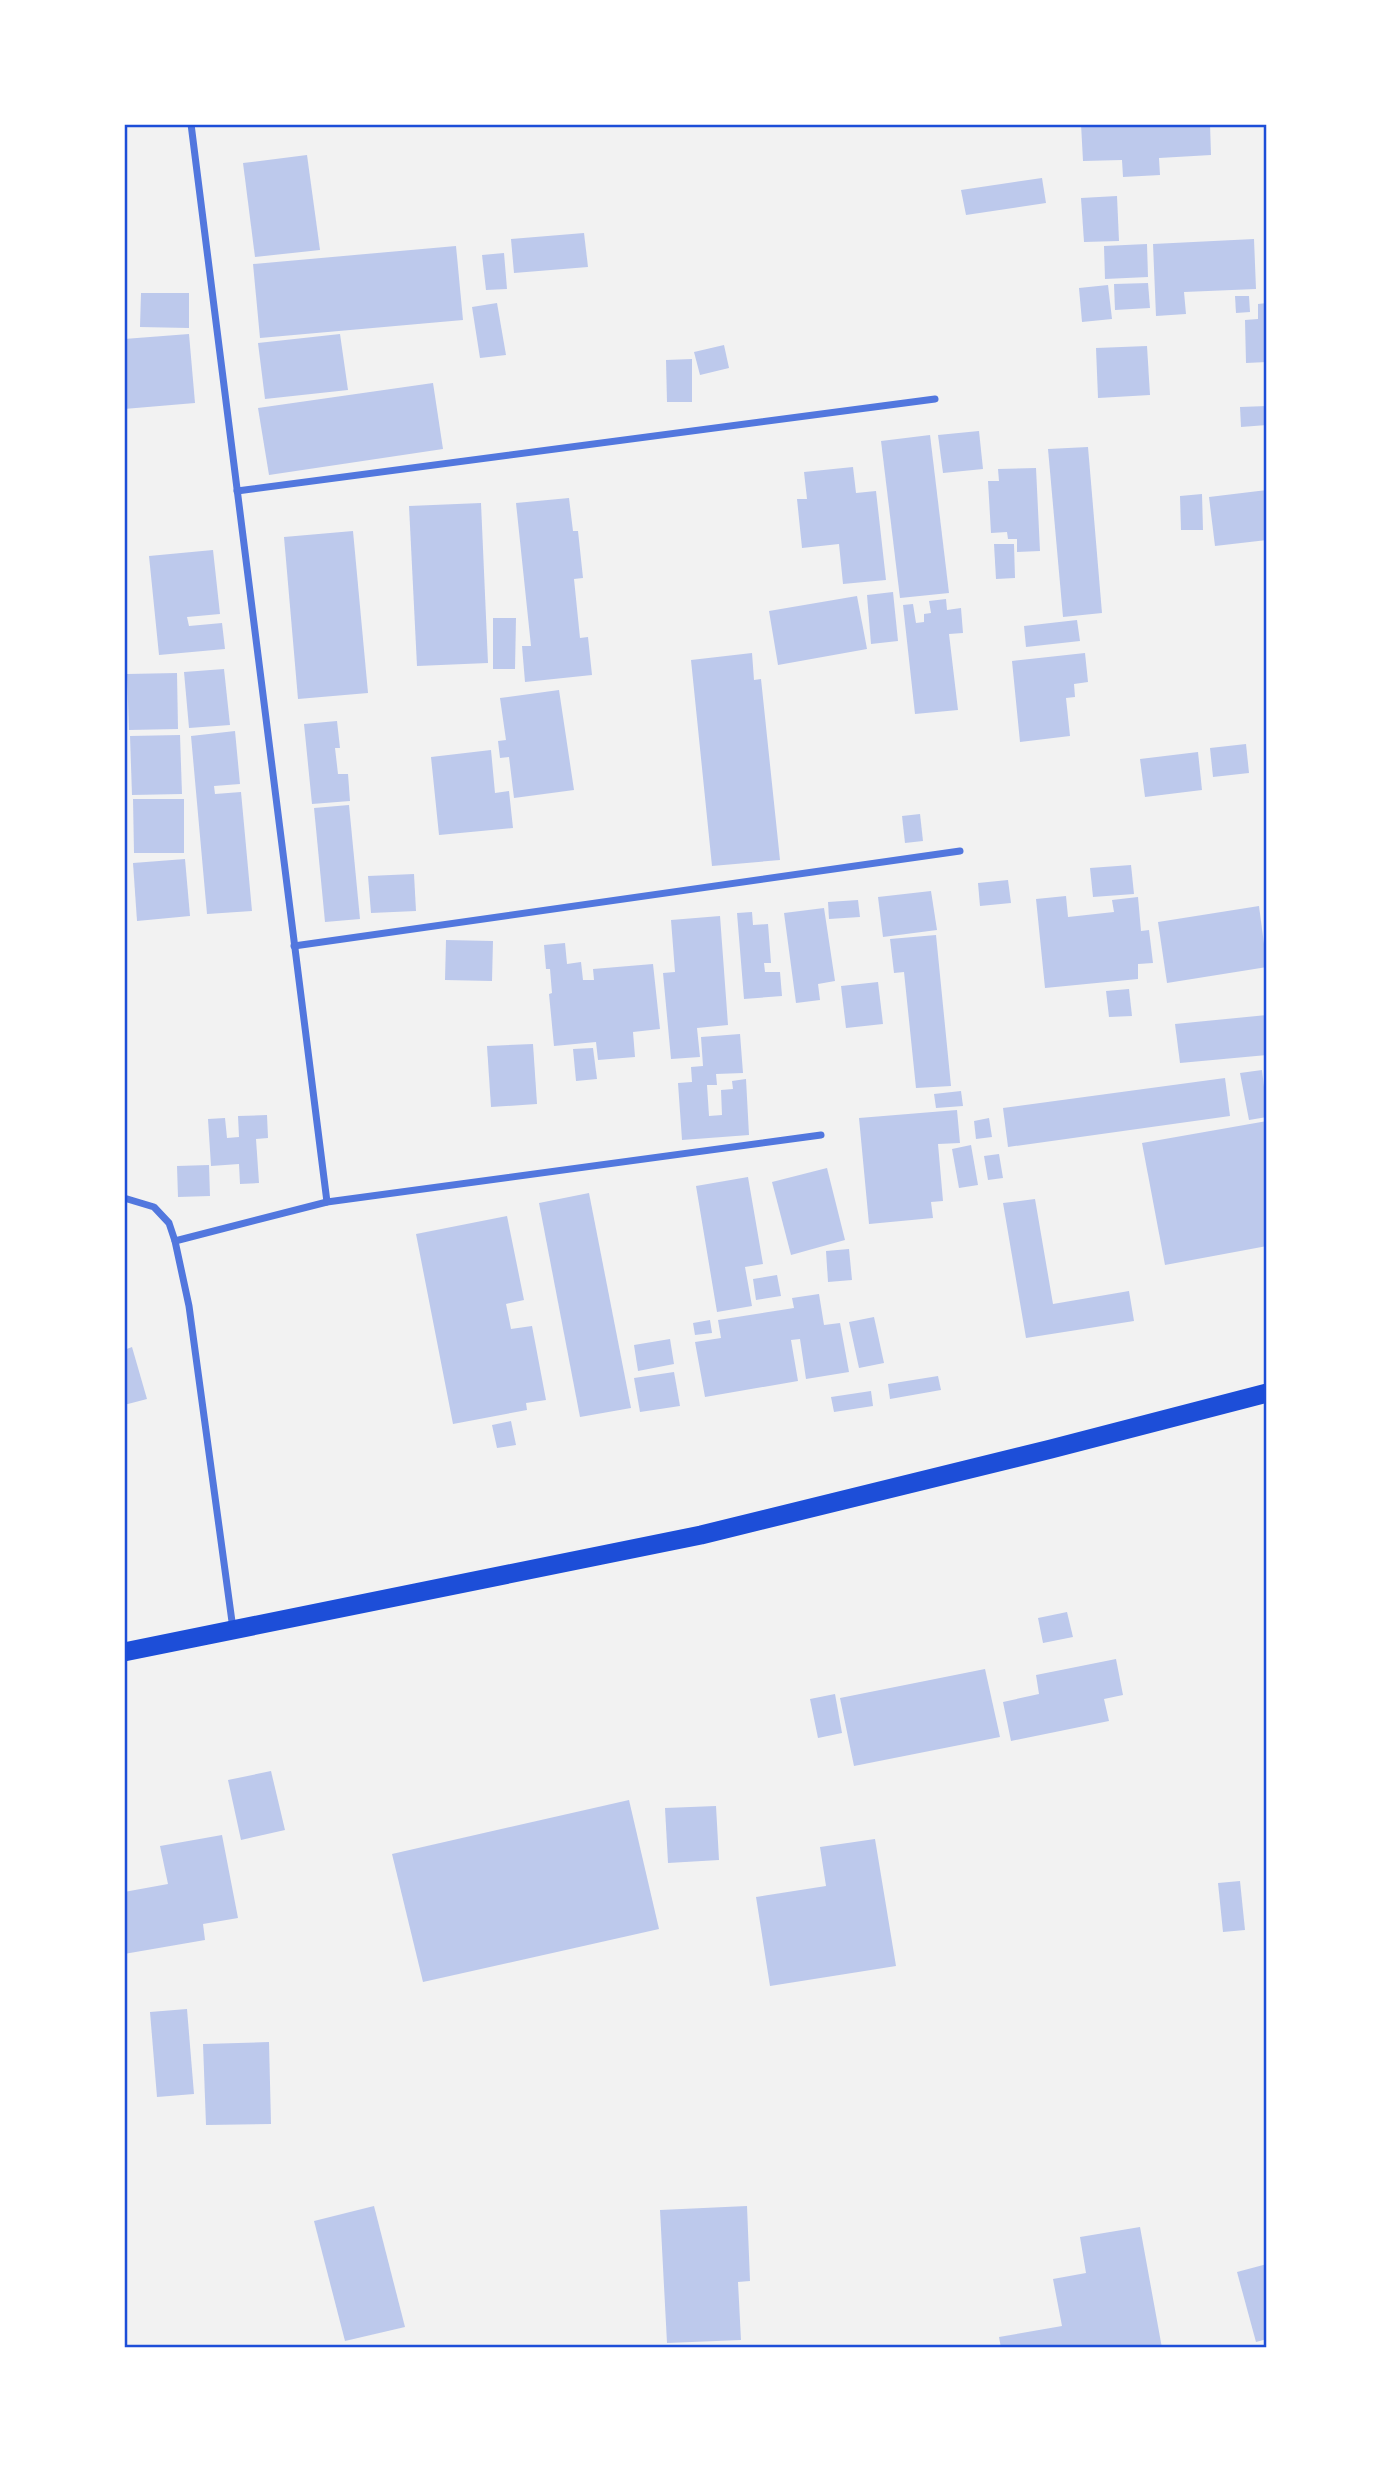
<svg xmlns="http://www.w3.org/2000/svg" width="1391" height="2472" font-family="Quicksand,sans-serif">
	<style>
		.building { fill: #bdc9ec }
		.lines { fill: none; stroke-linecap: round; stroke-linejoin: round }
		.minor { stroke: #5277de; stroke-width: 7 }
		.trunk { stroke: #1d4ed8; stroke-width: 19 }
		.neatline { fill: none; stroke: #1d4ed8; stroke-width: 2.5 }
	</style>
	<rect width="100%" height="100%" fill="#f2f2f2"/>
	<g class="building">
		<path d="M 1081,124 L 1210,124 L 1211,155 L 1159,158 L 1160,175 L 1123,177 L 1122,160 L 1083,161 Z"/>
		<path d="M 307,155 L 320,250 L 255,257 L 243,163 Z"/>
		<path d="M 1042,178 L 1046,203 L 966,215 L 961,190 Z"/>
		<path d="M 1117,196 L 1119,241 L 1084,242 L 1081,198 Z"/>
		<path d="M 584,233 L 588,267 L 514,273 L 511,239 Z"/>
		<path d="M 1254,239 L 1256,289 L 1184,292 L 1186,314 L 1156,316 L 1153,244 Z"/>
		<path d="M 1147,244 L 1148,277 L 1105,279 L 1104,246 Z"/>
		<path d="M 456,246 L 463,320 L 260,338 L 253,264 Z"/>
		<path d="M 504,253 L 507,289 L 486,290 L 482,255 Z"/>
		<path d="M 1148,283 L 1150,308 L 1115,310 L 1114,284 Z"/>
		<path d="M 1108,285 L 1112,319 L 1082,322 L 1079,288 Z"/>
		<path d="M 141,293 L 189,293 L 189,328 L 140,327 Z"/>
		<path d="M 1235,296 L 1249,296 L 1250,312 L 1236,313 Z"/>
		<path d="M 497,303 L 506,355 L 480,358 L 472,307 Z"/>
		<path d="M 1267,303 L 1267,362 L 1246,363 L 1245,320 L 1258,319 L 1258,304 Z"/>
		<path d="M 189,334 L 195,403 L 124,409 L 124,339 Z"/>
		<path d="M 340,334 L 348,390 L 265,399 L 258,343 Z"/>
		<path d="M 724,345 L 729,368 L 700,375 L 694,352 Z"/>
		<path d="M 1147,346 L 1150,395 L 1098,398 L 1096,348 Z"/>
		<path d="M 692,359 L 692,402 L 667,402 L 666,360 Z"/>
		<path d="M 433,383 L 443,449 L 269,475 L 258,408 Z"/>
		<path d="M 1267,406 L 1267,425 L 1241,427 L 1240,407 Z"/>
		<path d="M 979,431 L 983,469 L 943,473 L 938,435 Z"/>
		<path d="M 930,435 L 949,593 L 900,598 L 881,441 Z"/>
		<path d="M 1088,447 L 1102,613 L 1063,617 L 1048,449 Z"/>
		<path d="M 853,467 L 856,493 L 876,491 L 886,580 L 843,584 L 839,544 L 802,548 L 797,499 L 807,499 L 804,472 Z"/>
		<path d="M 1036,468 L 1040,551 L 1017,552 L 1017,539 L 1008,539 L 1007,532 L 991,533 L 988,481 L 999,481 L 998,469 Z"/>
		<path d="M 1267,490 L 1267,540 L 1215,546 L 1209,497 Z"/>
		<path d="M 1202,494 L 1203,530 L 1181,530 L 1180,496 Z"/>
		<path d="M 569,498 L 573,531 L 578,531 L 583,578 L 574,579 L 580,638 L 588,637 L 592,675 L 525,682 L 522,646 L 531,646 L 516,503 Z"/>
		<path d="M 481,503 L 488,663 L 417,666 L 409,506 Z"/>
		<path d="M 353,531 L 368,693 L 298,699 L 284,537 Z"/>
		<path d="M 994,544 L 1014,544 L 1015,578 L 996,579 Z"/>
		<path d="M 213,550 L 220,614 L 187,617 L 189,626 L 222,623 L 225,649 L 159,655 L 149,556 Z"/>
		<path d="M 893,592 L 898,641 L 871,644 L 867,595 Z"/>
		<path d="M 857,596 L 867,649 L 778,665 L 769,611 Z"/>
		<path d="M 946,599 L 947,610 L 961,608 L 963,633 L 949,634 L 958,710 L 915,714 L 903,605 L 913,604 L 916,623 L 924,622 L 924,614 L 931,613 L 929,601 Z"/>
		<path d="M 493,618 L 516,618 L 515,669 L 493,669 Z"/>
		<path d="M 1077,620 L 1080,641 L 1026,647 L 1024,626 Z"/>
		<path d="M 752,653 L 754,680 L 761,679 L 780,860 L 712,866 L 691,660 Z"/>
		<path d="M 1085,653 L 1088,682 L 1074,684 L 1075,697 L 1066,698 L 1070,736 L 1020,742 L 1012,661 Z"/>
		<path d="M 224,669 L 230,725 L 189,728 L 184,672 Z"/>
		<path d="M 177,673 L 178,729 L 129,730 L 127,674 Z"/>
		<path d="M 559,690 L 574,790 L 514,798 L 509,757 L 500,758 L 498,741 L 506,740 L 500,698 Z"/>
		<path d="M 337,721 L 340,748 L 335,748 L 338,774 L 348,774 L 350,801 L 312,804 L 304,724 Z"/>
		<path d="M 235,731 L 240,784 L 214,786 L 215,794 L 241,792 L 252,911 L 207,914 L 191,736 Z"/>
		<path d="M 180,735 L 182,794 L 132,795 L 130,736 Z"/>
		<path d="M 1246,744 L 1249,773 L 1213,777 L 1210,748 Z"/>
		<path d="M 491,750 L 495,793 L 509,791 L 513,828 L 439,835 L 431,757 Z"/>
		<path d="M 1198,752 L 1202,790 L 1145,797 L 1140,759 Z"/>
		<path d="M 133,799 L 184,799 L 184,853 L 134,853 Z"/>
		<path d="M 349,805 L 360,919 L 325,922 L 314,808 Z"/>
		<path d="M 920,814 L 923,841 L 905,843 L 902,816 Z"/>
		<path d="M 185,859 L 190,916 L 137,921 L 133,863 Z"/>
		<path d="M 1131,865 L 1134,894 L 1093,897 L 1090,868 Z"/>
		<path d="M 414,874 L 416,911 L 371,913 L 368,876 Z"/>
		<path d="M 1008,880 L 1011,903 L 980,906 L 978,883 Z"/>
		<path d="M 931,891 L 937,930 L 883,937 L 878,897 Z"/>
		<path d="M 1066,896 L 1068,917 L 1114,912 L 1112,900 L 1138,897 L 1141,931 L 1149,930 L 1153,963 L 1138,964 L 1138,979 L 1045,988 L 1036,899 Z"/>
		<path d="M 858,900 L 860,917 L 829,919 L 828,902 Z"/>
		<path d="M 1259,906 L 1267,967 L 1167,983 L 1158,922 Z"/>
		<path d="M 824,908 L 835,981 L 818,984 L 820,1000 L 796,1003 L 784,913 Z"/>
		<path d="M 752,912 L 753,925 L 768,924 L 771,963 L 764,963 L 765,972 L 780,972 L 782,996 L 744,999 L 737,913 Z"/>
		<path d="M 720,916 L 728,1025 L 697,1028 L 700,1057 L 671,1059 L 663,973 L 675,972 L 671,920 Z"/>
		<path d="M 936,935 L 951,1086 L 916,1088 L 904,972 L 894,973 L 890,939 Z"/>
		<path d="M 446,940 L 493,941 L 492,981 L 445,980 Z"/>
		<path d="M 565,943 L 567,964 L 581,962 L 583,980 L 594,980 L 593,969 L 653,964 L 660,1029 L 633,1032 L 635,1057 L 598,1060 L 596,1042 L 554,1046 L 549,994 L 552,993 L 550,969 L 546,969 L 544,945 Z"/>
		<path d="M 878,982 L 883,1024 L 846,1028 L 841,986 Z"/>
		<path d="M 1129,989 L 1132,1016 L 1109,1017 L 1106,991 Z"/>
		<path d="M 1267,1015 L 1267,1055 L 1180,1063 L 1175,1024 Z"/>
		<path d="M 740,1034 L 743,1073 L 716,1074 L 717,1085 L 707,1085 L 709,1116 L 722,1115 L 721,1090 L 733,1089 L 732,1081 L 746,1079 L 749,1135 L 682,1140 L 678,1083 L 692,1082 L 691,1067 L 703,1066 L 701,1037 Z"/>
		<path d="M 533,1044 L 537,1104 L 491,1107 L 487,1046 Z"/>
		<path d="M 593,1048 L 597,1079 L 576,1081 L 573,1049 Z"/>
		<path d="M 1262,1070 L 1264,1087 L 1267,1087 L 1267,1117 L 1249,1120 L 1240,1073 Z"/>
		<path d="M 1225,1078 L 1230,1116 L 1008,1147 L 1003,1108 Z"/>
		<path d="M 961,1091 L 963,1106 L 936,1108 L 934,1094 Z"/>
		<path d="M 957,1110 L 960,1143 L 938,1144 L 943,1201 L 931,1202 L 933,1218 L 869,1224 L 859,1118 Z"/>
		<path d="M 267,1115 L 268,1138 L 256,1139 L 259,1183 L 240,1184 L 239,1164 L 211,1166 L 208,1119 L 225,1118 L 227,1138 L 239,1137 L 238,1116 Z"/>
		<path d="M 989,1118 L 992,1137 L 976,1139 L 974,1121 Z"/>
		<path d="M 1267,1121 L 1267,1246 L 1165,1265 L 1142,1143 Z"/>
		<path d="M 971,1145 L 978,1185 L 959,1188 L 952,1149 Z"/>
		<path d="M 999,1154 L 1003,1178 L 988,1180 L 984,1156 Z"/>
		<path d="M 209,1165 L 210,1196 L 178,1197 L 177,1166 Z"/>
		<path d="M 827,1168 L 845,1240 L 791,1255 L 772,1182 Z"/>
		<path d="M 748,1177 L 763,1264 L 745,1267 L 752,1306 L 717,1312 L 696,1186 Z"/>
		<path d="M 589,1193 L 631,1408 L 580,1417 L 539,1203 Z"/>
		<path d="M 1035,1199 L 1053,1304 L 1129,1291 L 1134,1321 L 1026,1338 L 1003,1203 Z"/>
		<path d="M 507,1216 L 524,1300 L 506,1304 L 511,1329 L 532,1326 L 546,1400 L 526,1403 L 527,1410 L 453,1424 L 416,1234 Z"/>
		<path d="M 849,1249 L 852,1280 L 828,1282 L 826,1251 Z"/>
		<path d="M 777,1275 L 781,1296 L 756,1300 L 753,1279 Z"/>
		<path d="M 819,1294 L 824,1325 L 840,1323 L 849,1372 L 806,1379 L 800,1339 L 791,1340 L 798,1381 L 705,1397 L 695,1342 L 721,1338 L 718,1320 L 794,1308 L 792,1298 Z"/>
		<path d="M 874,1317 L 884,1363 L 859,1368 L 849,1322 Z"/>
		<path d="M 710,1320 L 712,1333 L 695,1335 L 693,1323 Z"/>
		<path d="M 670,1339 L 674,1364 L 638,1371 L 634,1345 Z"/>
		<path d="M 132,1347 L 147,1399 L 124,1405 L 124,1350 Z"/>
		<path d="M 674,1372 L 680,1406 L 640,1412 L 634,1378 Z"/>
		<path d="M 938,1376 L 941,1390 L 890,1399 L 888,1384 Z"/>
		<path d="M 871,1391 L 873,1406 L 834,1412 L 831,1397 Z"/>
		<path d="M 511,1421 L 516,1445 L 497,1448 L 492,1425 Z"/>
		<path d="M 1067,1612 L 1073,1637 L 1043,1643 L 1038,1618 Z"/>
		<path d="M 1116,1659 L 1123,1695 L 1104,1699 L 1109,1721 L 1011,1741 L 1003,1702 L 1039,1694 L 1036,1675 Z"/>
		<path d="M 985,1669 L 1000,1737 L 854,1766 L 840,1698 Z"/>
		<path d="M 835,1694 L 842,1733 L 818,1738 L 810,1699 Z"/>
		<path d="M 271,1771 L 285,1830 L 241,1840 L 228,1780 Z"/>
		<path d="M 629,1800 L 659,1929 L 423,1982 L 392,1854 Z"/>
		<path d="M 716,1806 L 719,1860 L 668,1863 L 665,1808 Z"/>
		<path d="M 222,1835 L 238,1918 L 203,1924 L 205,1940 L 124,1954 L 124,1892 L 168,1884 L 160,1846 Z"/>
		<path d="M 875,1839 L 896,1966 L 770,1986 L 756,1897 L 826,1886 L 820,1847 Z"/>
		<path d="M 1240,1881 L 1245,1930 L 1223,1932 L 1218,1883 Z"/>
		<path d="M 187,2009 L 194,2094 L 157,2097 L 150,2012 Z"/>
		<path d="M 269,2042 L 271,2124 L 206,2125 L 203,2044 Z"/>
		<path d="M 374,2206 L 405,2327 L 345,2341 L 314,2221 Z"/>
		<path d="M 747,2206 L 750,2281 L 738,2282 L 741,2340 L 667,2343 L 660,2210 Z"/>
		<path d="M 1140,2227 L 1162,2348 L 1001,2348 L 999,2337 L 1062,2326 L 1053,2279 L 1086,2273 L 1080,2237 Z"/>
		<path d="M 1267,2264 L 1267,2339 L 1256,2342 L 1237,2272 Z"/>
	</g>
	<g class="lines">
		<g class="minor">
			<path d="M 191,124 L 327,1202"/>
			<path d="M 237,491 L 935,399"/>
			<path d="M 294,946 L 960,851"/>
			<path d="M 124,1198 L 154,1207 L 169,1223 L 175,1241 L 189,1306 L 233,1629"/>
			<path d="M 175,1241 L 327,1202 L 821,1135"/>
		</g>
		<path class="trunk" d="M 124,1652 L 701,1535 L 1051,1449 L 1267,1393"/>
	</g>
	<rect width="1391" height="2472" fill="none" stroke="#ffffff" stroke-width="252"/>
	<rect x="126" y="126" width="1139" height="2220" class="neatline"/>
</svg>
